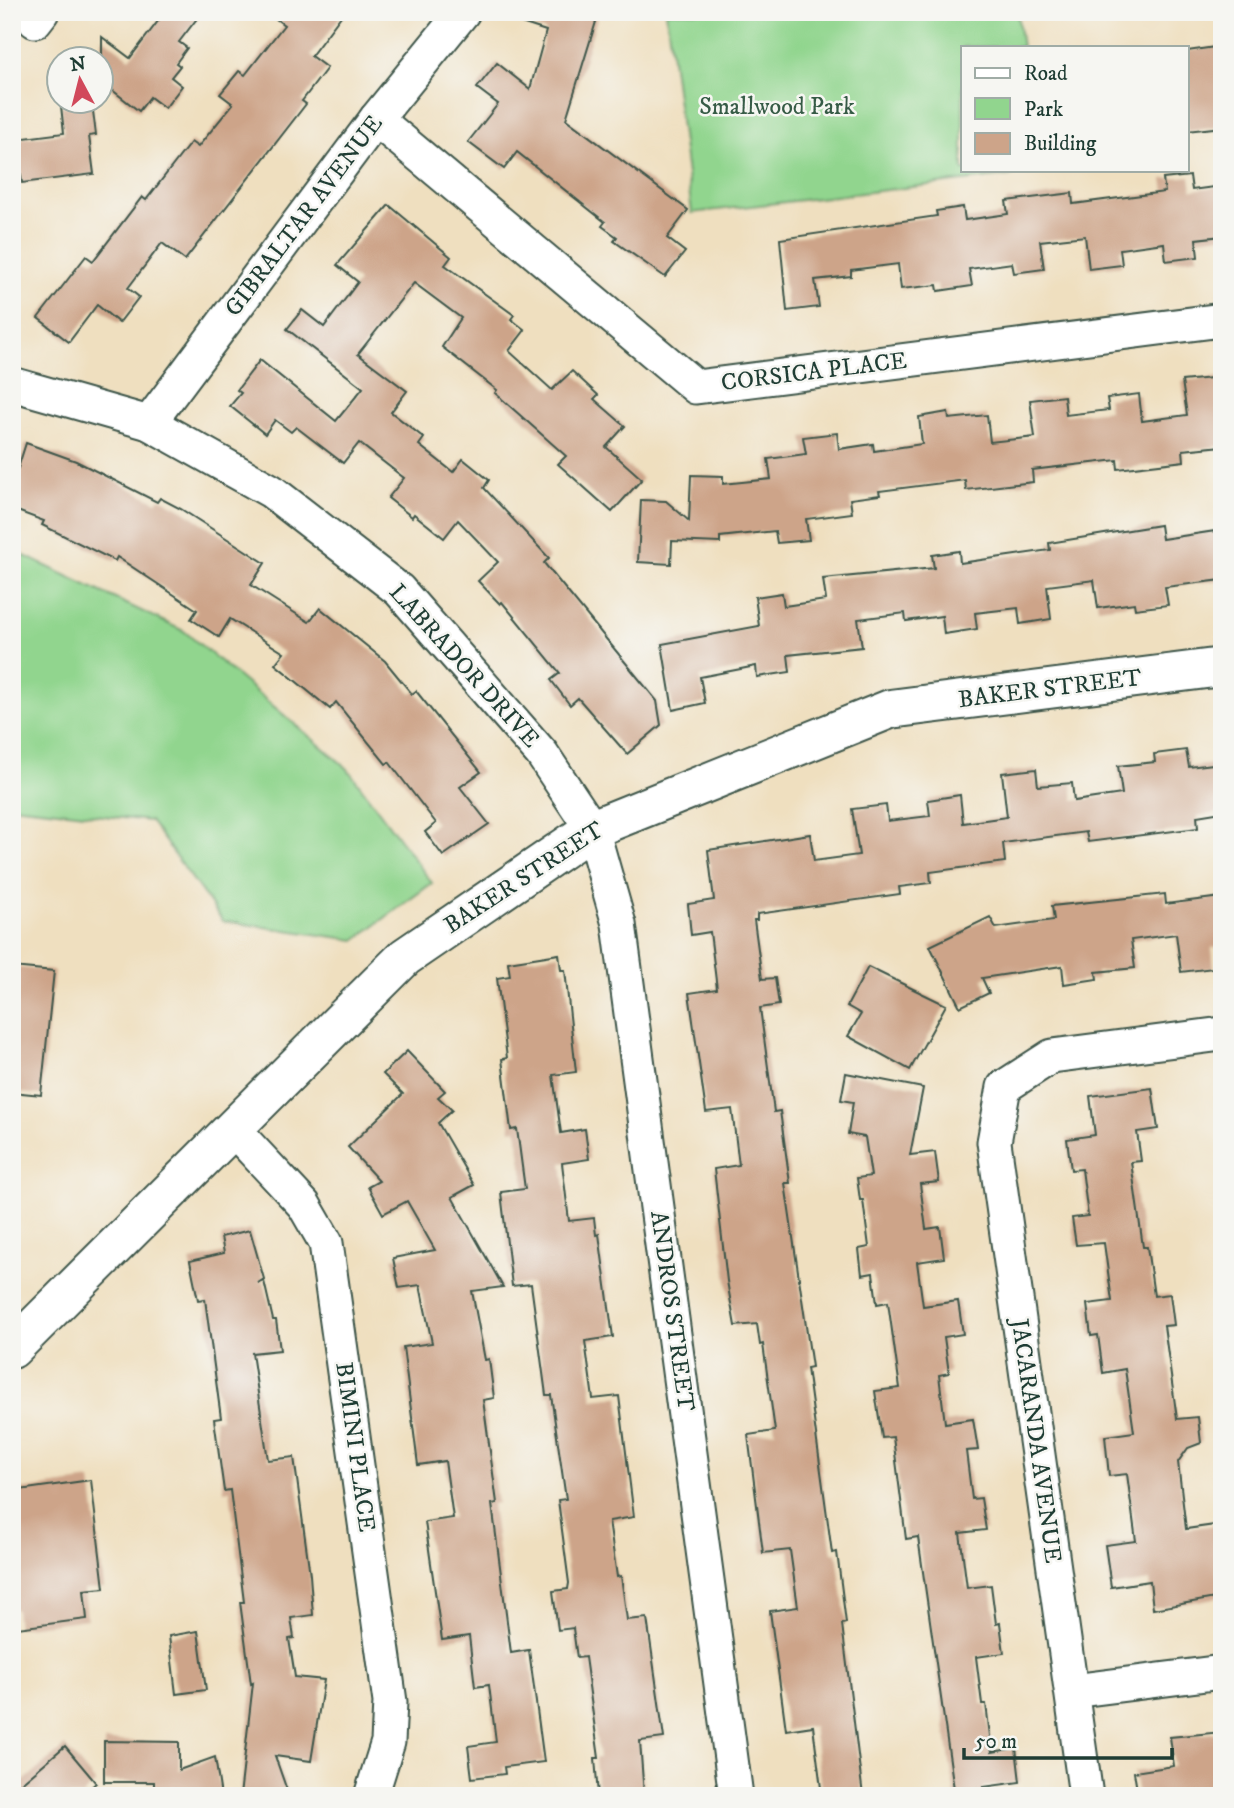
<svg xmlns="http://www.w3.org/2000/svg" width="1234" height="1808" font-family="'IM FELL DW Pica',serif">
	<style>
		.green { fill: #91d58e; stroke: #588961; stroke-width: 2 }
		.building { fill: #cda489 }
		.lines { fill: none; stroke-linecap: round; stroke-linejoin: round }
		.minor-casing { stroke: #3e5549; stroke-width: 37 }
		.tertiary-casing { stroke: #3e5549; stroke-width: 42 }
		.minor { stroke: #fff; stroke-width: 33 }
		.tertiary { stroke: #fff; stroke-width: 38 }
		.labels { text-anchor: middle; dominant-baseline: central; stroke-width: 5; stroke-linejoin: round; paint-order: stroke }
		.park-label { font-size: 24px; fill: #365b46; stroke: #f6f6f2 }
		.street-label { font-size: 24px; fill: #1f3d34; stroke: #f6f6f2 }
	</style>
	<rect width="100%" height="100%" fill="#f6f6f2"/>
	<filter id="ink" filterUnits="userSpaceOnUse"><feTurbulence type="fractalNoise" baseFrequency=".0143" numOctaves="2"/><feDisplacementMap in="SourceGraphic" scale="14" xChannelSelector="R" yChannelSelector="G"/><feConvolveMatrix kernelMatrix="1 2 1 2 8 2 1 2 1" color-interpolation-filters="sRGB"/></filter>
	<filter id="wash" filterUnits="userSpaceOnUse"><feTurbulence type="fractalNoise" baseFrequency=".00686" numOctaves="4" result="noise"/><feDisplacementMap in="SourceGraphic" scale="28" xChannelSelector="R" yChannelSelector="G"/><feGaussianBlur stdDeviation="1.57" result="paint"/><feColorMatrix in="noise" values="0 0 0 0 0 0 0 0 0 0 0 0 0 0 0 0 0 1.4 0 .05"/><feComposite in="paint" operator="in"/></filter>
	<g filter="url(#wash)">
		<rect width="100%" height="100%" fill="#efdfbf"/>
		<g class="green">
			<path d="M 666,12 L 1017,12 L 1022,47 L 963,47 L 963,170 L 1040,172 L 692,213 Z"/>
			<path d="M 12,550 L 184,631 L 347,768 L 432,883 L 355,940 L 223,921 L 150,821 L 12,806 Z"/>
		</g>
		<g id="blocks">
			<g class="building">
				<path d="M 165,12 L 202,12 L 179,42 L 187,48 L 176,63 L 180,66 L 171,77 L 182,86 L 165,108 L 150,97 L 139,111 L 102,82 L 102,37 L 130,58 Z"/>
				<path d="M 267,12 L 344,12 L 311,56 L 327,68 L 302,101 L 306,104 L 185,260 L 162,243 L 128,288 L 139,297 L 119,323 L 97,305 L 69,342 L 38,318 L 86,256 L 93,261 L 142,197 L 146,200 L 191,142 L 198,147 L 233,104 L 220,94 L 239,71 L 245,75 L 284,25 Z"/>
				<path d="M 504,12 L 599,12 L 566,119 L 688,210 L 667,238 L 685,252 L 665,277 L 614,241 L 617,237 L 602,226 L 605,222 L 517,152 L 504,169 L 468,142 L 498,104 L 477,88 L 497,63 L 530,89 L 546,31 L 503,17 Z"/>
				<path d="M 1222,46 L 1222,127 L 1187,131 L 1187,51 Z"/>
				<path d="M 92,103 L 96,135 L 89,136 L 94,174 L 22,183 L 16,139 L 64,133 L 61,106 Z"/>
				<path d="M 1190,176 L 1192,190 L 1222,186 L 1222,236 L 1196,239 L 1198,257 L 1166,261 L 1164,243 L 1120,249 L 1122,265 L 1089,269 L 1085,236 L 1040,241 L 1044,269 L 1014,273 L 1012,263 L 969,269 L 972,286 L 938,291 L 937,285 L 901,289 L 898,264 L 851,270 L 851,276 L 815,280 L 819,307 L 787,311 L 780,239 L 937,216 L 936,211 L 963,207 L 965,220 L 1008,214 L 1006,201 L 1072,193 L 1073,204 L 1165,192 L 1163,179 Z"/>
				<path d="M 389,205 L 451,257 L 445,265 L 514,315 L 511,319 L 525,330 L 509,351 L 552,390 L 572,371 L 598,395 L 594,399 L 625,426 L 606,447 L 642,479 L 612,512 L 558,464 L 566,456 L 495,393 L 497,390 L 442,347 L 461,318 L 414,283 L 358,354 L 407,391 L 391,412 L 424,438 L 419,445 L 453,472 L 463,459 L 489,480 L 484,488 L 549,558 L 544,563 L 657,701 L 661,725 L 627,754 L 578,698 L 570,705 L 551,680 L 560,673 L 502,602 L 500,604 L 478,581 L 498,562 L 458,520 L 444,538 L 414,514 L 412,517 L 388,498 L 404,478 L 359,443 L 343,463 L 296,427 L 291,432 L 275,420 L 265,434 L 230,406 L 241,393 L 237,390 L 260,360 L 336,421 L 363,388 L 287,329 L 302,310 L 324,327 L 358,282 L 337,265 Z"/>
				<path d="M 1222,377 L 1222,446 L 1183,450 L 1184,461 L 1118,469 L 1117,460 L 1032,470 L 1033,482 L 966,490 L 965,480 L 879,491 L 880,495 L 850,499 L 852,513 L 806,519 L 809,540 L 777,543 L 775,531 L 720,537 L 720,543 L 672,541 L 671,564 L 638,562 L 641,500 L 666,501 L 689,521 L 691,475 L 723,476 L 723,484 L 771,479 L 768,459 L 806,454 L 803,437 L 837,433 L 839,449 L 873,444 L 874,451 L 922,444 L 919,417 L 948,412 L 949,419 L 987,415 L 990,442 L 1035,437 L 1030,400 L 1064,396 L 1066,415 L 1109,410 L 1107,398 L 1139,394 L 1142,421 L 1187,415 L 1182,381 Z"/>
				<path d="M 26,443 L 76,461 L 157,502 L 160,498 L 181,509 L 265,563 L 251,585 L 309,622 L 320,608 L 385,661 L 412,694 L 416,691 L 481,772 L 460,787 L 489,824 L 443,856 L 425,832 L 436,823 L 389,762 L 386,764 L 336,702 L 330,709 L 275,664 L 284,653 L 230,619 L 219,637 L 191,619 L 197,610 L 117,557 L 115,561 L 42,525 L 44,521 L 12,509 L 12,466 L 18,468 Z"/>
				<path d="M 1160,525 L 1162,539 L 1222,530 L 1222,580 L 1165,587 L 1168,605 L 1135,609 L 1134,603 L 1098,608 L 1094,580 L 1047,586 L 1051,619 L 1020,624 L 1018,608 L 975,613 L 977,629 L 944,634 L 942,616 L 906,621 L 905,613 L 858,619 L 862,647 L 788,655 L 790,672 L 757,677 L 756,666 L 700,677 L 705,703 L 673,710 L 662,644 L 759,626 L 755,597 L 782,593 L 784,606 L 826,600 L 823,579 L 934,568 L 932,555 L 959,551 L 960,563 L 1050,550 L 1049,543 Z"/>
				<path d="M 1186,750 L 1189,767 L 1222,763 L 1222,812 L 1197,816 L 1198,828 L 1088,842 L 1086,832 L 1003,843 L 1005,862 L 930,872 L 931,883 L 899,887 L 900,894 L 757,914 L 757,920 L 754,920 L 762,979 L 775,978 L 779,1005 L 760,1008 L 774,1112 L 780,1111 L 790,1183 L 785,1183 L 812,1367 L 807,1368 L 832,1553 L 837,1552 L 846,1623 L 842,1624 L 863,1796 L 822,1796 L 813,1726 L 786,1730 L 770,1611 L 798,1607 L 790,1550 L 763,1553 L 748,1435 L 775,1431 L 763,1344 L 760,1345 L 757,1324 L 735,1326 L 727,1281 L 714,1169 L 739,1165 L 732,1109 L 706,1112 L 689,993 L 717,989 L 710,932 L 691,935 L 688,904 L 714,900 L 708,850 L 810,834 L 814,861 L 859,855 L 852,809 L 886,805 L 888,821 L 930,816 L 928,800 L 960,795 L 963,823 L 1007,817 L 1002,773 L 1036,769 L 1038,786 L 1072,783 L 1074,801 L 1122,794 L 1118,766 L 1155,762 L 1154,754 Z"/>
				<path d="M 1165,894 L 1166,904 L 1222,897 L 1222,947 L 1212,948 L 1214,968 L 1181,972 L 1176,934 L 1131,940 L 1135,968 L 1096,972 L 1097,979 L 1064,984 L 1062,966 L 982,978 L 989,993 L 960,1007 L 930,946 L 990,917 L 996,928 L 1054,920 L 1052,906 Z"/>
				<path d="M 559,954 L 561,970 L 565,970 L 576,1072 L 553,1075 L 561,1133 L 585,1129 L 589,1159 L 562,1163 L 569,1221 L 594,1218 L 596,1235 L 599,1234 L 613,1337 L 585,1341 L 593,1399 L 619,1396 L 634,1517 L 609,1521 L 617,1577 L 621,1576 L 627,1620 L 647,1618 L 664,1738 L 640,1741 L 644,1796 L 598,1796 L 595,1758 L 599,1758 L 585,1657 L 577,1658 L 573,1628 L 558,1630 L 553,1591 L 568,1589 L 569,1583 L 558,1500 L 566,1499 L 551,1395 L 546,1395 L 531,1284 L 512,1286 L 501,1192 L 525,1189 L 517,1129 L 511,1130 L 502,1059 L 507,1058 L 497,978 L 510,976 L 508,962 Z"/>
				<path d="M 12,967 L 54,971 L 41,1095 L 12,1092 Z"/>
				<path d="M 868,967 L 946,1005 L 910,1070 L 848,1036 L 861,1014 L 847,1006 Z"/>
				<path d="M 407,1051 L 445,1091 L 438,1097 L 452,1110 L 438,1123 L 474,1185 L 452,1197 L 503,1287 L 472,1291 L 485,1360 L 489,1359 L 494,1398 L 483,1400 L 497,1503 L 492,1504 L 511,1653 L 529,1650 L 544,1762 L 504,1767 L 505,1774 L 472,1778 L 468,1746 L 496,1742 L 489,1685 L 475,1687 L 469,1636 L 442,1640 L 425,1522 L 453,1518 L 445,1461 L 418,1465 L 403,1347 L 432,1343 L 420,1285 L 399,1288 L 393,1258 L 435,1250 L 407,1201 L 383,1214 L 368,1187 L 379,1181 L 348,1147 L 403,1094 L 383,1074 Z"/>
				<path d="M 846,1073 L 923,1088 L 910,1155 L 935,1152 L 939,1182 L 920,1184 L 926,1229 L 940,1227 L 944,1258 L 917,1262 L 923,1306 L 958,1301 L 963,1334 L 944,1337 L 949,1373 L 939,1375 L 945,1423 L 973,1419 L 978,1450 L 966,1451 L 972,1499 L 981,1498 L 986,1530 L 960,1533 L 967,1588 L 991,1585 L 996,1624 L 1000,1623 L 1004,1653 L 976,1657 L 982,1704 L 986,1704 L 992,1752 L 1016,1748 L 1020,1782 L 983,1787 L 984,1796 L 955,1796 L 918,1537 L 906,1539 L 893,1437 L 882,1438 L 875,1391 L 900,1388 L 888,1302 L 877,1304 L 873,1273 L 862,1275 L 859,1249 L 869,1247 L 863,1200 L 860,1200 L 857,1178 L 871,1176 L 865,1137 L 848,1134 L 853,1102 L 841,1100 Z"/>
				<path d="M 1152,1088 L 1158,1129 L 1137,1132 L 1141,1161 L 1131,1162 L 1143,1247 L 1147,1247 L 1154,1296 L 1170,1294 L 1174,1325 L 1164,1326 L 1177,1419 L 1198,1417 L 1201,1443 L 1188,1448 L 1178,1462 L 1186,1529 L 1222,1524 L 1222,1569 L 1217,1569 L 1221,1597 L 1153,1609 L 1150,1581 L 1111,1587 L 1105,1545 L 1136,1541 L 1127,1474 L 1109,1476 L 1105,1436 L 1134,1432 L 1125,1369 L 1103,1373 L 1098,1335 L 1091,1336 L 1087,1304 L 1112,1301 L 1104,1243 L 1076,1245 L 1072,1218 L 1088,1216 L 1082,1169 L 1071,1170 L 1067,1139 L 1095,1135 L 1090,1096 Z"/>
				<path d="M 250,1230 L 264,1279 L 258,1283 L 264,1281 L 273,1320 L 276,1320 L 280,1350 L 252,1353 L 268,1460 L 294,1457 L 310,1575 L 313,1615 L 291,1618 L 294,1638 L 289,1639 L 295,1677 L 324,1680 L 311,1761 L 275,1756 L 289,1796 L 240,1796 L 253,1683 L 251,1684 L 240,1602 L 244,1602 L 230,1490 L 224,1491 L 214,1419 L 221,1418 L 205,1299 L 198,1300 L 190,1261 L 224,1253 L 221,1237 Z"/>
				<path d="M 91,1480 L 104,1588 L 84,1590 L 87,1619 L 18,1628 L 16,1609 L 12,1610 L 12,1491 Z"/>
				<path d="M 198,1631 L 206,1690 L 176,1694 L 169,1636 Z"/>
				<path d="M 1222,1732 L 1222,1796 L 1138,1796 L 1134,1772 L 1174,1766 L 1170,1737 Z"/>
				<path d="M 104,1741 L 179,1742 L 179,1770 L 215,1757 L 221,1796 L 154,1796 L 154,1782 L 104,1782 Z"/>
				<path d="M 65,1746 L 96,1783 L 81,1796 L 12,1796 L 12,1791 Z"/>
			</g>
		</g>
	</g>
	<g filter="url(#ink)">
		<use href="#blocks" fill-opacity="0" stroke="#3e5549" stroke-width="2"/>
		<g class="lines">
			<defs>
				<g id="minor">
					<path d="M 35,21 L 42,12"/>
					<path d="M 376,119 L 696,387 L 1222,320"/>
					<path d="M 12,384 L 149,423 L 271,491 L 399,590 L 542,754 L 592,829 L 619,924 L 736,1796"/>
					<path d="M 149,423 L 376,119 L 463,12"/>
					<path d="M 232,1128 L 304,1205 L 326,1243 L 390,1702 L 388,1742 L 371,1796"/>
					<path d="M 1072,1691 L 1222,1672"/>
					<path d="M 1086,1796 L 994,1142 L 1004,1087 L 1052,1056 L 1222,1034"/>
				</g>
				<path id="tertiary" d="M 12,1349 L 405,957 L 592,829 L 890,709 L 1222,667"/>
			</defs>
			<use href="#minor" class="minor-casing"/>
			<use href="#tertiary" class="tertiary-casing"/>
			<use href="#minor" class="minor"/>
			<use href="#tertiary" class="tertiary"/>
		</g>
	</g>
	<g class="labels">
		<g class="park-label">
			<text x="777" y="107">Smallwood Park</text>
		</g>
		<g class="street-label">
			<text transform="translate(304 216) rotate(-53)">GIBRALTAR AVENUE</text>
			<text transform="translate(814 372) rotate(-7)">CORSICA PLACE</text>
			<text transform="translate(464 666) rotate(48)">LABRADOR DRIVE</text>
			<text transform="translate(1050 689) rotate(-7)">BAKER STREET</text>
			<text transform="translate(524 878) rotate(-33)">BAKER STREET</text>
			<text transform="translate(672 1311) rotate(82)">ANDROS STREET</text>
			<text transform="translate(1036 1441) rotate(82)">JACARANDA AVENUE</text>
			<text transform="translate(355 1447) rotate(82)">BIMINI PLACE</text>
		</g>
	</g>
	<rect width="1234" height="1808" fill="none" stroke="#f6f6f2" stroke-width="42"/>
	<rect x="961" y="46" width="228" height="126" fill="#f6f6f2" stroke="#a0aca6" stroke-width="2"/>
	<rect x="975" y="68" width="35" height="10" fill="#ffffff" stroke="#a0aca6" stroke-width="2"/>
	<text x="1024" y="80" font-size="21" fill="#1f3d34">Road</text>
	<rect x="975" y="98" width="35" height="21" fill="#91d58e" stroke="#a0aca6" stroke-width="2"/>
	<text x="1024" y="116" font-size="21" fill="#1f3d34">Park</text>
	<rect x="975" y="133" width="35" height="21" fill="#cda489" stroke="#a0aca6" stroke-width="2"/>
	<text x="1024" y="150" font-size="21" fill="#1f3d34">Building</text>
	<g transform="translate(80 80) rotate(353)"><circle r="33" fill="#f6f6f2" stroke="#a0aca6" stroke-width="2"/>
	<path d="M0-5L12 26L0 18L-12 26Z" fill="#d1495b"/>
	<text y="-10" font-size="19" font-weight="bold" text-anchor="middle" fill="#1f3d34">N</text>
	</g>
	<path d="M964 1748v10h208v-10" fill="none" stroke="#1f3d34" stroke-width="3.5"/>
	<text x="975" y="1748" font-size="21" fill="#1f3d34" stroke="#f6f6f2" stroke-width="5" paint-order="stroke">50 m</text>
</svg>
